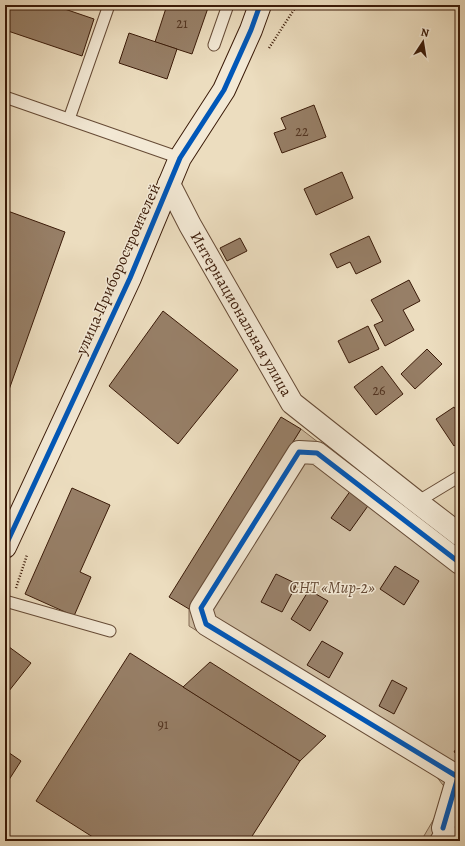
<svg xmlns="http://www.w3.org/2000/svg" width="465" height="846" font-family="Alegreya,serif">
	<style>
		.green { fill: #cebca0; stroke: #846b54 }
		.building { fill: #977f67; stroke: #3a1a08 }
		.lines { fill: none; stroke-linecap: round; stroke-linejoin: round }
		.lane-casing { stroke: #664b36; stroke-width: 13 }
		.street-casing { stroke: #664b36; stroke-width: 24 }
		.secondary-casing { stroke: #3a1a08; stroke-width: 24 }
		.path { stroke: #3a1a08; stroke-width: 2.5; stroke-dasharray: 1 2; stroke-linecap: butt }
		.lane { stroke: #f3e9d5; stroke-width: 11 }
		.street { stroke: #f3e9d5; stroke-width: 22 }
		.secondary { stroke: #f3e9d5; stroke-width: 22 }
		.cycleway-casing { stroke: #f3e9d5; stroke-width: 8 }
		.cycleway { stroke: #0057b8; stroke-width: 5 }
		.labels { text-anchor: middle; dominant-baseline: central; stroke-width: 3; stroke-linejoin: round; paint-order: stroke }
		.number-label { font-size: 14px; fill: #513320 }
		.street-label { font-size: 16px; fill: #3a1a08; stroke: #f3e9d5 }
		.park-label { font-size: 16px; font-style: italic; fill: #664b36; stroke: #f3e9d5 }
	</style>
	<rect width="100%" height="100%" fill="#ecddbf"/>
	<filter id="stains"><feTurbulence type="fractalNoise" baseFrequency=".005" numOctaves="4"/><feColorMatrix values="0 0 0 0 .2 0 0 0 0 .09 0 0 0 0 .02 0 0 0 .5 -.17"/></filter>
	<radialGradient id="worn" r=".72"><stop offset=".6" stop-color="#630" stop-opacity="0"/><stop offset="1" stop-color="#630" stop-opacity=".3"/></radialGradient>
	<path class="green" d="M 301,429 L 460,552 L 460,841 L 421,841 L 442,805 L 446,789 L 436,776 L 189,626 L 189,609 Z"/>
	<g class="building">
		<path d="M 5,5 L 53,5 L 94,19 L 82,56 L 5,30 Z"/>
		<path d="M 167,5 L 209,5 L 192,54 L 155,42 Z"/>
		<path d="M 129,33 L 177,49 L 167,79 L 119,63 Z"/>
		<path d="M 314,105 L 326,137 L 282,153 L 274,133 L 286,129 L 281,118 Z"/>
		<path d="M 342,172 L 353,198 L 316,215 L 304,189 Z"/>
		<path d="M 5,210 L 65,232 L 5,401 Z"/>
		<path d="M 369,236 L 381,262 L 356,274 L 350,262 L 337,268 L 330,254 Z"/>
		<path d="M 240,238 L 247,251 L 227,261 L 220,248 Z"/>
		<path d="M 409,280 L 420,301 L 403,310 L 414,330 L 385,346 L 374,325 L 383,321 L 371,300 Z"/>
		<path d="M 163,311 L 238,370 L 178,444 L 109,386 Z"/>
		<path d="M 368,326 L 379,349 L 349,363 L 338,341 Z"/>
		<path d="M 427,349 L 442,364 L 415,389 L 401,374 Z"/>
		<path d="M 382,366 L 403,394 L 376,415 L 354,387 Z"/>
		<path d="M 454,407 L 460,416 L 460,441 L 454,446 L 436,419 Z"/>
		<path d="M 281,417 L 301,429 L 189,609 L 169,597 Z"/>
		<path d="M 72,488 L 110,505 L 80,572 L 91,577 L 74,616 L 25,594 Z"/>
		<path d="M 351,490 L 370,503 L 350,531 L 331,518 Z"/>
		<path d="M 395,566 L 419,581 L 404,605 L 380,589 Z"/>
		<path d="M 276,574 L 297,584 L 282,612 L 261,602 Z"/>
		<path d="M 309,590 L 328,601 L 310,631 L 291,619 Z"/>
		<path d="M 322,641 L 343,653 L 329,678 L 307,665 Z"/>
		<path d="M 5,644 L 31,663 L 5,696 Z"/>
		<path d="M 130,653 L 300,761 L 249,841 L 99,841 L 36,801 Z"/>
		<path d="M 210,662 L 326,736 L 300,761 L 183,687 Z"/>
		<path d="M 392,680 L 407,688 L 394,714 L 379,706 Z"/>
		<path d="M 460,742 L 460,755 L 454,752 Z"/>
		<path d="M 5,750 L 21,761 L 5,786 Z"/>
		<path d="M 366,837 L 374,841 L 364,841 Z"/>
	</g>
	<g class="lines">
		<defs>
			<g id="lane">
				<path d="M 214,45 L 228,5"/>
				<path d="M 5,97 L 180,158"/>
				<path d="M 69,119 L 109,5"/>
				<path d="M 417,502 L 460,476"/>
				<path d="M 5,601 L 110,631"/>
				<path d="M 435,841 L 443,828 L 460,836"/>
			</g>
			<g id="street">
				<path d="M 169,184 L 190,225 L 292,403 L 417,502 L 460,535"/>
				<path d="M 443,828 L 458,777 L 206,624 L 201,608 L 299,452 L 317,453 L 460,563"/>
			</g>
			<path id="secondary" d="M 5,547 L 130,278 L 180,158 L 224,90 L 251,30 L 260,5"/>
		</defs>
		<use href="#lane" class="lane-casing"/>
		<use href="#street" class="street-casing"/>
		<use href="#secondary" class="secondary-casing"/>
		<g class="path">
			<path d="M 269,48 L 297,5"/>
			<path d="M 16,588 L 27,555"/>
		</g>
		<use href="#lane" class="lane"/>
		<use href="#street" class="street"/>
		<use href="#secondary" class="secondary"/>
		<defs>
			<g id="cycleway">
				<path d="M 5,547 L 130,278 L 180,158 L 224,90 L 251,30 L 260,5"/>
				<path d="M 443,828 L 458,777 L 206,624 L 201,608 L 299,452 L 317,453 L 460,563"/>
			</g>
		</defs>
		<use href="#cycleway" class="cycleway-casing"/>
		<use href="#cycleway" class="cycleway"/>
	</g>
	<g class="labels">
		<g class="number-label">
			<text x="182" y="23">21</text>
			<text x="302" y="131">22</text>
			<text x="379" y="390">26</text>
			<text x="163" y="724">91</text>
		</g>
		<g class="street-label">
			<text transform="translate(118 269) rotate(-66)">улица Приборостроителей</text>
			<text transform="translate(241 314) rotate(60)">Интернациональная улица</text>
		</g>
		<g class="park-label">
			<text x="332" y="588">СНТ «Мир-2»</text>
		</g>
	</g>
	<rect width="465" height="846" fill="none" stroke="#ecddbf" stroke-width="20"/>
	<rect x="6" y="6" width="453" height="834" fill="none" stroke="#3a1a08" stroke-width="2"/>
	<rect x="10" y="10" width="445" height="826" fill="none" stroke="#3a1a08"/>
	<g transform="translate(423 42) rotate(12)" stroke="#f3e9d5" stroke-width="3" paint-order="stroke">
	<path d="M0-3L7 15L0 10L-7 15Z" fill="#3a1a08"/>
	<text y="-6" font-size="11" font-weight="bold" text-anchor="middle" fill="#3a1a08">N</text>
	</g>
	<rect width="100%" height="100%" filter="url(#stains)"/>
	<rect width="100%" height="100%" fill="url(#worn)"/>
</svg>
